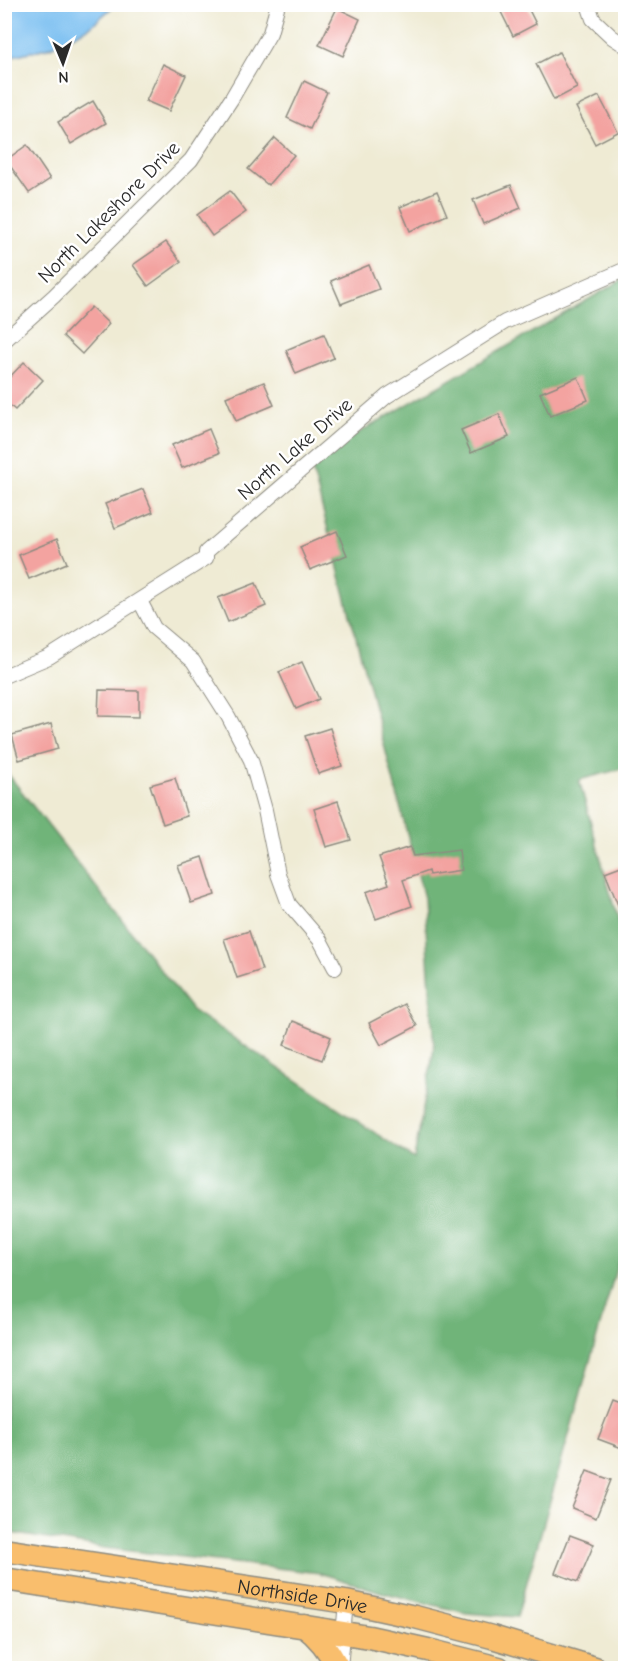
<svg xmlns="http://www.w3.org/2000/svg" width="630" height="1673" font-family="'Comic Neue',sans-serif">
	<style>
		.forest { fill: #6fb479; stroke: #4d7052; stroke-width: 1.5 }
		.water { fill: #7abff1; stroke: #52758e; stroke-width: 1.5 }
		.building { fill: #f3a3a0 }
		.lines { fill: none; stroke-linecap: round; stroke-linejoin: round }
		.minor-casing { stroke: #8d8b80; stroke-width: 16 }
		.trunk-casing { stroke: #8d8b80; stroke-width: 25 }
		.minor { stroke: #fff; stroke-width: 14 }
		.trunk { stroke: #f9be6d; stroke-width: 22 }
		.labels { text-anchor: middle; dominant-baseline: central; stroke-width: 5; stroke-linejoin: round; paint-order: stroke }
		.street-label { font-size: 20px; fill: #2b2b2b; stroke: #fff }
	</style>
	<rect width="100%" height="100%" fill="#fff"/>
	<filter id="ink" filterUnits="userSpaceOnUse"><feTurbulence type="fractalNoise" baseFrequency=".0167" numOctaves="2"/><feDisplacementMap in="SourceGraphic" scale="12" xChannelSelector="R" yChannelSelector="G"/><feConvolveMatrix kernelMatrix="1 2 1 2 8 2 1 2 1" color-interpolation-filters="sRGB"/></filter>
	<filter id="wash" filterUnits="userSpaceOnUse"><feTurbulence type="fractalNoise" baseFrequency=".008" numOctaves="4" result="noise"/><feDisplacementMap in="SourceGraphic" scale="24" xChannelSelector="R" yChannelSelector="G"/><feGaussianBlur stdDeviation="1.35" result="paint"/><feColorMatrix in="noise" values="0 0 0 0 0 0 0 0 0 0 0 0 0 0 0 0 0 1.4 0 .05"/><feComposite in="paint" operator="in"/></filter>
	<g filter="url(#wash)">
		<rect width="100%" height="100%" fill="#efebd4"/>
		<path class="forest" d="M 625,278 L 625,768 L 579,780 L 625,946 L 625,1238 L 517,1617 L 466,1613 L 381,1592 L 320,1573 L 104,1548 L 5,1532 L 4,769 L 192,1010 L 414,1159 L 434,1048 L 424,898 L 310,461 Z"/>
		<path class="water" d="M 4,5 L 5,4 L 115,5 L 90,27 L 51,47 L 13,56 L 8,50 L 5,50 Z"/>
		<g id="blocks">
			<g class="building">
				<path d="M 497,4 L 526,4 L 536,24 L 513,36 Z"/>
				<path d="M 337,8 L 360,19 L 343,56 L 319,45 Z"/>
				<path d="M 559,52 L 577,88 L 554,100 L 536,64 Z"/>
				<path d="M 163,64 L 186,75 L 169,111 L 146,101 Z"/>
				<path d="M 304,81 L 327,92 L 310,129 L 287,118 Z"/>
				<path d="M 599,96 L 618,132 L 595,144 L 576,107 Z"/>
				<path d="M 93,101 L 106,123 L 71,144 L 58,122 Z"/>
				<path d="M 275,138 L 294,155 L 268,185 L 248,169 Z"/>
				<path d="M 27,145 L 50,179 L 29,193 L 6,160 Z"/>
				<path d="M 511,185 L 521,208 L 483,224 L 473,200 Z"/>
				<path d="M 230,191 L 246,212 L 212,236 L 197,215 Z"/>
				<path d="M 437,191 L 447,215 L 410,231 L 400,207 Z"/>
				<path d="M 166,242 L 181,262 L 148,286 L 133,265 Z"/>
				<path d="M 369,265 L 379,289 L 341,304 L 331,281 Z"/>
				<path d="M 91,307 L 109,324 L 82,354 L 63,336 Z"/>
				<path d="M 324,334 L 334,358 L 296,374 L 286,350 Z"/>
				<path d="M 24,362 L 43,380 L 15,410 L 4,400 L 4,383 Z"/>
				<path d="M 578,377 L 588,400 L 550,416 L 540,393 Z"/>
				<path d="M 264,382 L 274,405 L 236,421 L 226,397 Z"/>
				<path d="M 499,414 L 509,437 L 471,453 L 461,430 Z"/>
				<path d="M 209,429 L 219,453 L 182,468 L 172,445 Z"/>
				<path d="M 143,489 L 153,512 L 115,528 L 105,504 Z"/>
				<path d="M 337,531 L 347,555 L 310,570 L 300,547 Z"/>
				<path d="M 57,539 L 67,563 L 29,579 L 19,555 Z"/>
				<path d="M 256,583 L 266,606 L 228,622 L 218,598 Z"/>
				<path d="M 302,662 L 319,699 L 296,709 L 279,672 Z"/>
				<path d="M 99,690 L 139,691 L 139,717 L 98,716 Z"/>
				<path d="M 51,724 L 58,749 L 19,760 L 12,735 Z"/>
				<path d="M 330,728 L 342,766 L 318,774 L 305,736 Z"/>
				<path d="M 175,778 L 187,816 L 163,824 L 150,785 Z"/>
				<path d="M 338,801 L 351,840 L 326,847 L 314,809 Z"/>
				<path d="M 410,847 L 413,856 L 459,850 L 461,870 L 429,875 L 428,871 L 403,880 L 412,906 L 376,919 L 366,892 L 389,884 L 379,857 Z"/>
				<path d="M 203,857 L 215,895 L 191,903 L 178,865 Z"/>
				<path d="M 626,864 L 626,923 L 625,923 L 605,872 Z"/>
				<path d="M 249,931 L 262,970 L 237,978 L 224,939 Z"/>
				<path d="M 405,1004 L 417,1026 L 381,1045 L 369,1023 Z"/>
				<path d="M 293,1021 L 331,1037 L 322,1060 L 284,1045 Z"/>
				<path d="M 613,1401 L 626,1406 L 626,1439 L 622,1448 L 598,1439 Z"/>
				<path d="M 587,1471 L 611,1480 L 596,1518 L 572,1508 Z"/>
				<path d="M 570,1535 L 594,1544 L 578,1582 L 555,1573 Z"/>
			</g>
		</g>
	</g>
	<g filter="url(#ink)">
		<use href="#blocks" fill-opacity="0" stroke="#8d8b80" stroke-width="1.5"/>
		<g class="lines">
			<defs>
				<g id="minor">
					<path d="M 588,4 L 593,19 L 612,37 L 626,46"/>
					<path d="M 4,341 L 54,296 L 191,160 L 232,98 L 270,33 L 278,4"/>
					<path d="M 140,601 L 154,628 L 193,661 L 228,716 L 251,760 L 265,810 L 278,874 L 289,904 L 320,940 L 335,968"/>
					<path d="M 4,676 L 49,657 L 206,558 L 206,552 L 387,396 L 505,322 L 626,269"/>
					<path d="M 340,1668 L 346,1602"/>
				</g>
				<g id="trunk">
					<path id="s1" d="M 4,1550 L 346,1602 L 415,1617 L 492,1637 L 595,1668"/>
					<path d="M 4,1579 L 369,1637 L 428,1650 L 499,1668"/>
					<path d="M 304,1626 C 319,1637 330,1652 338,1668"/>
				</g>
			</defs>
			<use href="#minor" class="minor-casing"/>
			<use href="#trunk" class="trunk-casing"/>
			<use href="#minor" class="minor"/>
			<use href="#trunk" class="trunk"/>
		</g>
	</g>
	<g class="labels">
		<g class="street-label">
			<text transform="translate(109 212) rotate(-45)">North Lakeshore Drive</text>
			<text transform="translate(295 449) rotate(-41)">North Lake Drive</text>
			<text stroke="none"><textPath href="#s1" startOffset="302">Northside Drive</textPath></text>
		</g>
	</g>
	<rect width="630" height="1673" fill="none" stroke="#fff" stroke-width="24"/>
	<g transform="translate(63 63) rotate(178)" stroke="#ffffff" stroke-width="4.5" paint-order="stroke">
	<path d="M0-4.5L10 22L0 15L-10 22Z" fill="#2b2b2b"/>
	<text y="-9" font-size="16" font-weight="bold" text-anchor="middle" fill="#2b2b2b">N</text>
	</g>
</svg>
